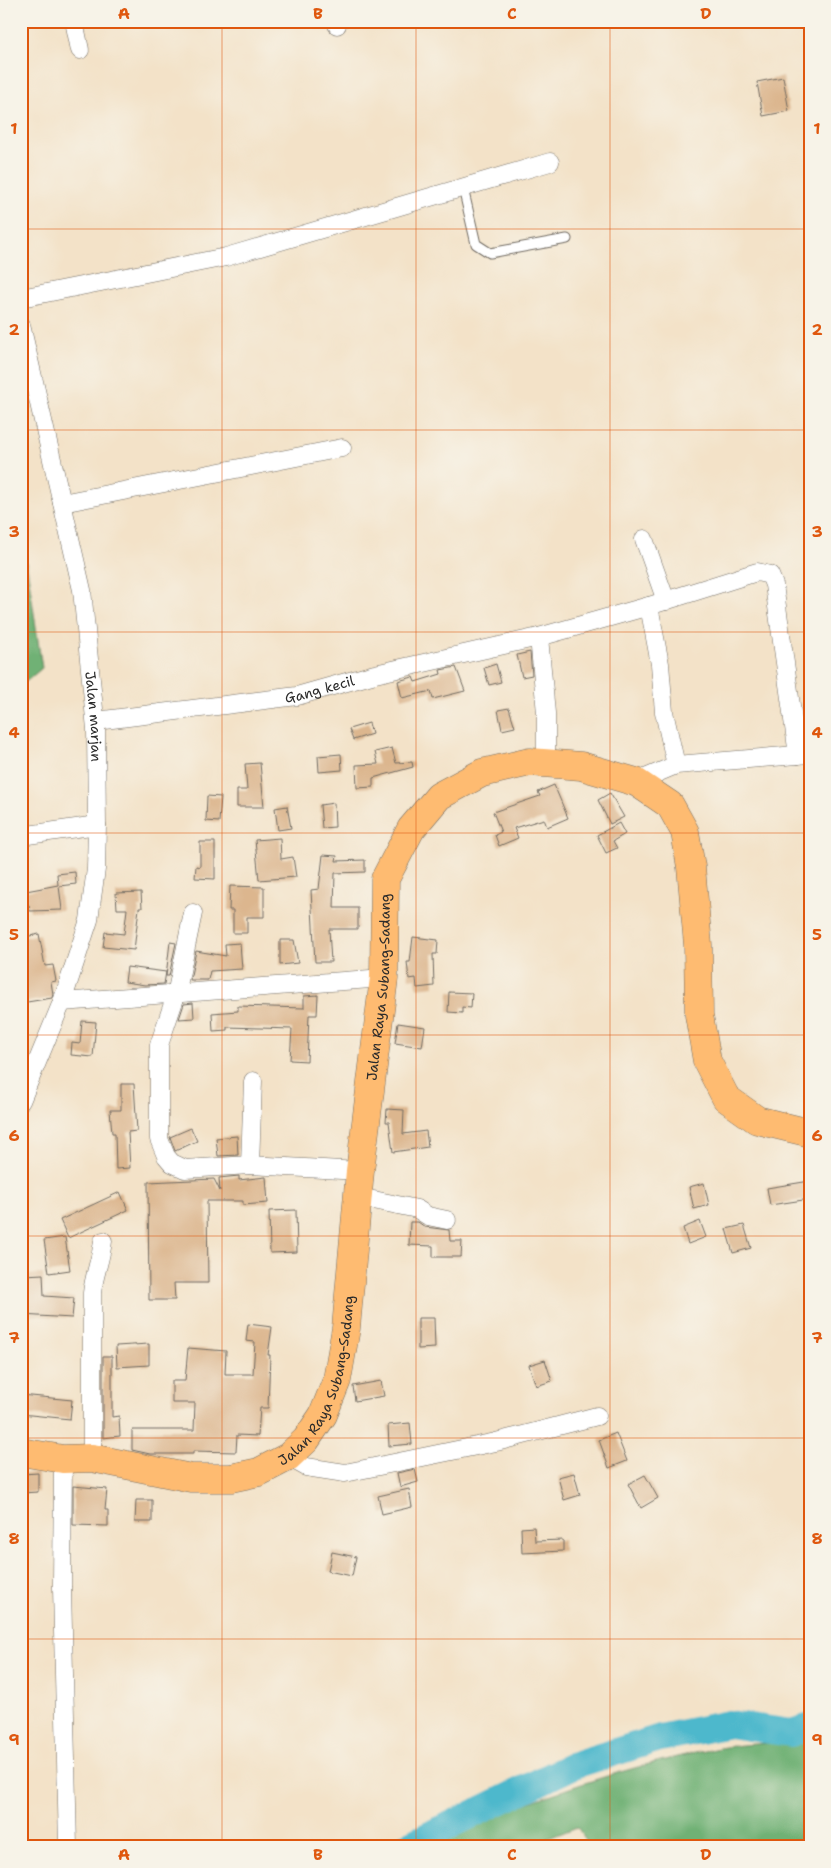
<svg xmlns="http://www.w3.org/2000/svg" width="831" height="1868" font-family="'Shantell Sans',sans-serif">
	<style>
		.forest { fill: #6fb174; stroke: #4d6e50 }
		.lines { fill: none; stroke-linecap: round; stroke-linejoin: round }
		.river { stroke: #4eb8cc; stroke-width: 28 }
		.building { fill: #dcb68e }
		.service-casing { stroke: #716b62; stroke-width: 11 }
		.minor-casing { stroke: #716b62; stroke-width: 19 }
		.primary-casing { stroke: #716b62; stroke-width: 29 }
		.service { stroke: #fff; stroke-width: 9 }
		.minor { stroke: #fff; stroke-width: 18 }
		.primary { stroke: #febb71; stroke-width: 28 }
		.grid { fill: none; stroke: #df570e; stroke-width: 1; stroke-opacity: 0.55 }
		.labels { text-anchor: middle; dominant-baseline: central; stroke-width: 5; stroke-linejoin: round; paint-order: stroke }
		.street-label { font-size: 14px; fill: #2b2b2b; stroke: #f7f3e8 }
		.neatline { fill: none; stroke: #df570e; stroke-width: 2 }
		.grid-label { font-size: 16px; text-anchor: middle; font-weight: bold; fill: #df570e }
	</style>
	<rect width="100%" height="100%" fill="#f7f3e8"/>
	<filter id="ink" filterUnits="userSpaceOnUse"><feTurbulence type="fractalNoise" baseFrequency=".02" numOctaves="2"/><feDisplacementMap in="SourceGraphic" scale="10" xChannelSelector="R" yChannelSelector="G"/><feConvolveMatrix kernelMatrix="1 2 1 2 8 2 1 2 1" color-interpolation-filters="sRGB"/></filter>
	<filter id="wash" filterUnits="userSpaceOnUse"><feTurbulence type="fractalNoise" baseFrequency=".0096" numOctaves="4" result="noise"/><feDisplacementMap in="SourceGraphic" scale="20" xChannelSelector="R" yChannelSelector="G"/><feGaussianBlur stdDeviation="1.12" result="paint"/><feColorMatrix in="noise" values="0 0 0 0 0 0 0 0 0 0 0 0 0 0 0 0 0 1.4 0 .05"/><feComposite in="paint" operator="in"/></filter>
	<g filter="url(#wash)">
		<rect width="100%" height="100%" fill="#f3e2c8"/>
		<g class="forest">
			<path d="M 21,524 L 42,668 L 21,686 Z"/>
			<path d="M 810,1741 L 810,1847 L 591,1847 L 577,1827 L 526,1847 L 413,1847 C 513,1807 613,1768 719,1748 C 748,1743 780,1743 810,1741 Z"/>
		</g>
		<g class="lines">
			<path class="river" d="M 405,1847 L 574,1765 L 660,1738 L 729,1724 L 791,1733 L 810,1727"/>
		</g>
		<g id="blocks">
			<g class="building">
				<path d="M 783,77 L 789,111 L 763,116 L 757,82 Z"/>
				<path d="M 530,652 L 532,675 L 522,677 L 517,655 Z"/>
				<path d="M 496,664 L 501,682 L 489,685 L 484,668 Z"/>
				<path d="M 456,667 L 465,691 L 433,699 L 431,691 L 402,698 L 398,681 L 413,677 L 415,682 L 441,674 L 440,670 Z"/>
				<path d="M 509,708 L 515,727 L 502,730 L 498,710 Z"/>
				<path d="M 369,723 L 372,734 L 353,740 L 349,729 Z"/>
				<path d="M 392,748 L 396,763 L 412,762 L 413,767 L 373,778 L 373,787 L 357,788 L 356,765 L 378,764 L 375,752 Z"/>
				<path d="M 341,754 L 342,770 L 319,772 L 318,756 Z"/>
				<path d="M 260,763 L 264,807 L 237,807 L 237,790 L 247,790 L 245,764 Z"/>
				<path d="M 554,785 L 568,818 L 547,827 L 544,819 L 514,828 L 518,838 L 499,846 L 495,835 L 501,832 L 493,812 L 540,796 L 538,792 Z"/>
				<path d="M 610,793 L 624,817 L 610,824 L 598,800 Z"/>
				<path d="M 207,796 L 221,797 L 219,822 L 206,821 Z"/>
				<path d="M 334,803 L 335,827 L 322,828 L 320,805 Z"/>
				<path d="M 287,806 L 291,828 L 278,830 L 275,808 Z"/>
				<path d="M 619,823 L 625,834 L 613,841 L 617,848 L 606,853 L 597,835 Z"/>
				<path d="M 280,838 L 281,859 L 293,857 L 296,877 L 259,880 L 255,840 Z"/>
				<path d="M 200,842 L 215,842 L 215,879 L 195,878 L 196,866 L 200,867 Z"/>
				<path d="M 323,855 L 337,856 L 336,861 L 365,860 L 365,872 L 335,873 L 334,908 L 358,908 L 358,929 L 329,929 L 331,962 L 315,962 L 311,890 L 319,889 Z"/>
				<path d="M 75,872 L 76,884 L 59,886 L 62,910 L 30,911 L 29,905 L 21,907 L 21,892 L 58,885 L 57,874 Z"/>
				<path d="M 230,886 L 264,887 L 264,917 L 247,917 L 247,933 L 233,933 L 233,910 L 229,910 Z"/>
				<path d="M 141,892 L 142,908 L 139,908 L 134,950 L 103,947 L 105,932 L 124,934 L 127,909 L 117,909 L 116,893 Z"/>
				<path d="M 39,934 L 45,966 L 53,965 L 56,981 L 51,982 L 53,994 L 52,998 L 21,1003 L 21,938 Z"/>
				<path d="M 413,937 L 438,940 L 437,954 L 433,954 L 434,986 L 417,988 L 416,978 L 409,979 L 407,962 L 410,962 Z"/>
				<path d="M 280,940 L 294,940 L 298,963 L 280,965 Z"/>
				<path d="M 170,942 L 176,943 L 169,976 L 166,976 Z"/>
				<path d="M 240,943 L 242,969 L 210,971 L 208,980 L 190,980 L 196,951 L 226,956 L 225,944 Z"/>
				<path d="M 127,967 L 166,972 L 164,984 L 145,985 L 125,982 Z"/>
				<path d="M 449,992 L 472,993 L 471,1008 L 462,1007 L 462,1013 L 448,1012 Z"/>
				<path d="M 318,995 L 317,1015 L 309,1015 L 307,1061 L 290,1060 L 292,1029 L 227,1027 L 227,1030 L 213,1031 L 212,1013 L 238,1011 L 238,1006 L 304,1008 L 304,996 Z"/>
				<path d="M 193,1003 L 194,1018 L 179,1019 L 184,1004 Z"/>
				<path d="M 82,1021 L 96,1022 L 93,1057 L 71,1055 L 72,1043 L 80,1044 Z"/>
				<path d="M 398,1023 L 425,1027 L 422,1047 L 395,1043 Z"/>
				<path d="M 121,1084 L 134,1084 L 137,1131 L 128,1132 L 130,1168 L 116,1169 L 115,1133 L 112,1133 L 110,1110 L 121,1110 Z"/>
				<path d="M 387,1109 L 404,1110 L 403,1134 L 426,1131 L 428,1147 L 393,1152 L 389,1122 L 386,1122 Z"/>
				<path d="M 191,1128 L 197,1141 L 175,1151 L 170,1137 Z"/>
				<path d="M 237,1136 L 238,1155 L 218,1156 L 216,1138 Z"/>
				<path d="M 239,1176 L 239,1180 L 266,1177 L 268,1203 L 243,1205 L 243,1201 L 207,1201 L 208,1283 L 174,1283 L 175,1300 L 149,1300 L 148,1182 L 214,1179 L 220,1191 L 219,1178 Z"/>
				<path d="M 810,1181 L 810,1199 L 770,1205 L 767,1188 Z"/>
				<path d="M 704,1183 L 709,1205 L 694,1209 L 689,1187 Z"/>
				<path d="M 120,1192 L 128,1210 L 68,1238 L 60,1220 Z"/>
				<path d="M 296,1210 L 297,1252 L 270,1253 L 269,1211 Z"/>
				<path d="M 700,1221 L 706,1237 L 688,1244 L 683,1228 Z"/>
				<path d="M 410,1222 L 418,1222 L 425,1227 L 449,1230 L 450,1241 L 462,1241 L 461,1257 L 433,1257 L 433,1246 L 409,1245 Z"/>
				<path d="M 744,1225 L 751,1248 L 733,1253 L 726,1229 Z"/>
				<path d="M 65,1237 L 70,1270 L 49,1273 L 44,1240 Z"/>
				<path d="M 43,1274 L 44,1296 L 74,1298 L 72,1318 L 21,1315 L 21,1295 L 25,1295 L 24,1275 Z"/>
				<path d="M 418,1318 L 434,1318 L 435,1348 L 418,1349 Z"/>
				<path d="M 248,1324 L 272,1327 L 268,1355 L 270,1355 L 268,1408 L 260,1408 L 258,1436 L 237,1435 L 236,1452 L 193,1451 L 193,1454 L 150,1454 L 132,1450 L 132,1430 L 194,1430 L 195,1403 L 172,1403 L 172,1381 L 185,1381 L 188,1348 L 226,1351 L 225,1374 L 253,1374 L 255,1342 L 246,1341 Z"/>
				<path d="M 149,1344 L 149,1365 L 117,1367 L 116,1346 Z"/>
				<path d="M 103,1356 L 112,1356 L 112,1417 L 119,1416 L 120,1436 L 103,1438 Z"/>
				<path d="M 545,1360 L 552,1381 L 536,1386 L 529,1365 Z"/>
				<path d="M 381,1381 L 384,1396 L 355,1401 L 353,1386 Z"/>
				<path d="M 21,1395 L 72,1400 L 70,1419 L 21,1414 Z"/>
				<path d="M 410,1423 L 412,1444 L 389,1446 L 388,1425 Z"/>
				<path d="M 616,1433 L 627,1461 L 609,1468 L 599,1440 Z"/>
				<path d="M 415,1469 L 418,1482 L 400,1487 L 397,1473 Z"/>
				<path d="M 38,1473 L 38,1492 L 22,1493 L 22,1474 Z"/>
				<path d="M 574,1473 L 580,1495 L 564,1500 L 558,1477 Z"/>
				<path d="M 645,1475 L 658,1498 L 641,1508 L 628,1484 Z"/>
				<path d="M 73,1486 L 107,1489 L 105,1510 L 108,1510 L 108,1526 L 73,1525 Z"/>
				<path d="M 409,1489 L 412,1507 L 382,1514 L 378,1496 Z"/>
				<path d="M 136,1500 L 152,1500 L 152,1522 L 135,1522 Z"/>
				<path d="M 534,1527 L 535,1541 L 563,1540 L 563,1551 L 522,1553 L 521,1528 Z"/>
				<path d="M 332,1552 L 356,1557 L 352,1576 L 328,1571 Z"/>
			</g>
		</g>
	</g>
	<g filter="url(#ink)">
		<use href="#blocks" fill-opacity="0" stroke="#716b62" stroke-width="1"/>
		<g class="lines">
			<defs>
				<path id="service" d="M 463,188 L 476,244 L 490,253 L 567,239"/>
				<g id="minor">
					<path d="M 74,21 L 80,50"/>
					<path d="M 337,21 L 337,25"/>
					<path d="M 21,298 L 226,257 L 550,162"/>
					<path id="s1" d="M 21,325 L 82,590 L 96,729 L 97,825 L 96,869 L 89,920 L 62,1002 L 21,1101"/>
					<path d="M 62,503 L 342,448"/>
					<path d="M 644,539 L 666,601"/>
					<path d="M 649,606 L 757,572 L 770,575 L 774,585 L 798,755"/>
					<path id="s2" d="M 96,721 L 297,696 L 375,674 L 539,637"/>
					<path d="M 546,762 L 546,713 L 539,637 L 649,606 L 660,664 L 664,712 L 676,765"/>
					<path d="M 636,782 L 676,765 L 809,754"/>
					<path d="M 21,836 L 97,825"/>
					<path d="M 193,913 L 176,995 L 159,1045 L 159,1139 L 166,1156 L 172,1163 L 185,1169 L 250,1165 L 360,1171"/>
					<path d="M 62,1002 L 384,978"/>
					<path d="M 250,1165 L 253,1081"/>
					<path d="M 359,1197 L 417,1209 L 428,1216 L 447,1220"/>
					<path d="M 288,1457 L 306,1467 L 345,1473 L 496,1442 L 597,1416"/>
					<path d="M 92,1458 L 92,1293 C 94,1275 101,1259 103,1241"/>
					<path d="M 63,1459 L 62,1587 L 68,1847"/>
				</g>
				<g id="primary">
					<path id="s3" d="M 21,1452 L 63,1459 L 92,1458 L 191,1478 L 231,1478 L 259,1472 L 288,1457 L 306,1440 L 323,1415 L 337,1380 L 346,1328 L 360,1171 L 384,978 L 385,879 L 411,829 L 439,796 L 482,773 L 530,762 L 581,766 L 636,782 L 670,805 L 685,832 L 691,867 L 698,945 L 699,1015 L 707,1061 L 726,1098 L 757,1120 L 810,1133"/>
				</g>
			</defs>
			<use href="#service" class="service-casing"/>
			<use href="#minor" class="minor-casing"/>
			<use href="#primary" class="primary-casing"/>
			<use href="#service" class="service"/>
			<use href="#minor" class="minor"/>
			<use href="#primary" class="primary"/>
		</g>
	</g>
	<path class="grid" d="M 222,21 L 222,1847M 416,21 L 416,1847M 610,21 L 610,1847M 21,229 L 810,229M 21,430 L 810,430M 21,632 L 810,632M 21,833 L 810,833M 21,1035 L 810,1035M 21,1236 L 810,1236M 21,1438 L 810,1438M 21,1639 L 810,1639"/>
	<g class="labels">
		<g class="street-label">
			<text stroke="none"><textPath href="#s2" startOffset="226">Gang kecil</textPath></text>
			<text stroke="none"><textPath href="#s1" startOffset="399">Jalan marjan</textPath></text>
			<text stroke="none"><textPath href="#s3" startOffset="762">Jalan Raya Subang-Sadang</textPath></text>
			<text stroke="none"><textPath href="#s3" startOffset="358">Jalan Raya Subang-Sadang</textPath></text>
		</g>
	</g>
	<rect width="831" height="1868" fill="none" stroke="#f7f3e8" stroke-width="55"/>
	<rect x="28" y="28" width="776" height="1812" class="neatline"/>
	<g class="grid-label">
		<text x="124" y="19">A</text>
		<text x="318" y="19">B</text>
		<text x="512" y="19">C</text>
		<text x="706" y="19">D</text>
		<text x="14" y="134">1</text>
		<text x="817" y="134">1</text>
		<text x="14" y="335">2</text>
		<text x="817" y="335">2</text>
		<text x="14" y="537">3</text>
		<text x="817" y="537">3</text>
		<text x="14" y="738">4</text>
		<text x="817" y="738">4</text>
		<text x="14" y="940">5</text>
		<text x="817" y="940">5</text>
		<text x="14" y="1141">6</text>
		<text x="817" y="1141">6</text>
		<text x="14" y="1343">7</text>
		<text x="817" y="1343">7</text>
		<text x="14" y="1544">8</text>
		<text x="817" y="1544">8</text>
		<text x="14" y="1745">9</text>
		<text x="817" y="1745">9</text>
		<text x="124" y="1860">A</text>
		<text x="318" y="1860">B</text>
		<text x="512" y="1860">C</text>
		<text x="706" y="1860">D</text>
	</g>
</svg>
